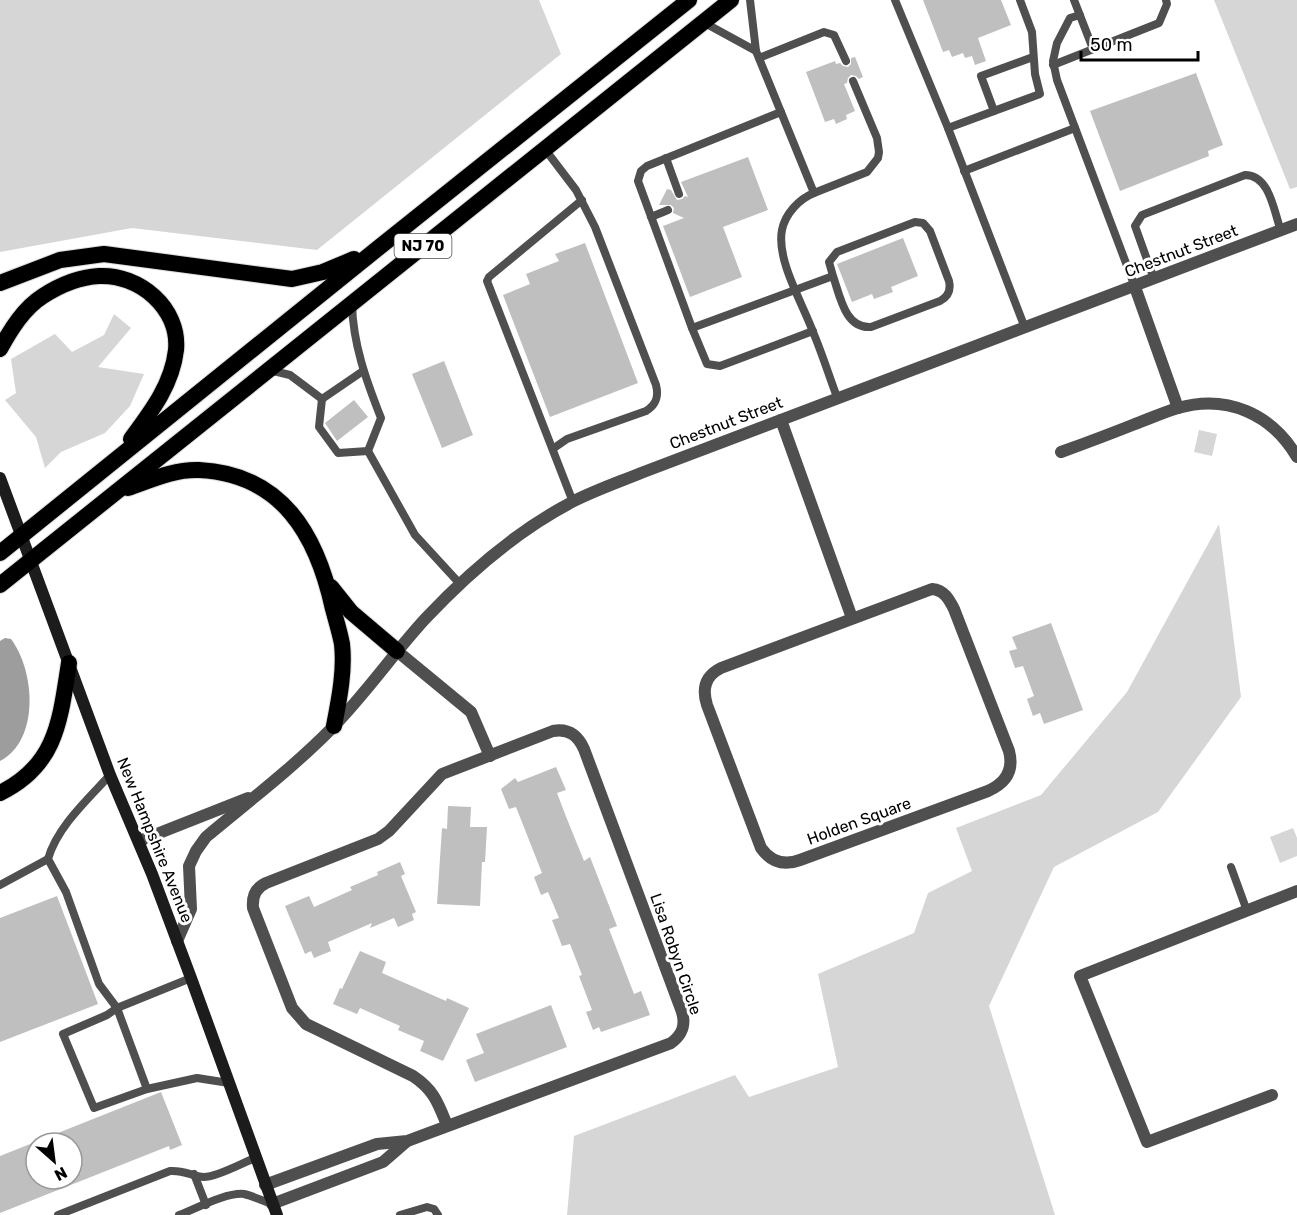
<svg xmlns="http://www.w3.org/2000/svg" width="1297" height="1215" font-family="Rubik,sans-serif">
	<style>
		.green { fill: #d6d6d6 }
		.water { fill: #9d9d9d }
		.building { fill: #bfbfbf; fill-rule: evenodd }
		.lines { fill: none; stroke-linecap: round; stroke-linejoin: round }
		.trunk-casing { stroke: #dbdbdb; stroke-width: 18 }
		.service { stroke: #4f4f4f; stroke-width: 8 }
		.minor { stroke: #4f4f4f; stroke-width: 12 }
		.tertiary { stroke: #4f4f4f; stroke-width: 12 }
		.secondary { stroke: #1c1c1c; stroke-width: 12 }
		.trunk { stroke: #000; stroke-width: 16 }
		.labels { text-anchor: middle; dominant-baseline: central; stroke-width: 6; stroke-linejoin: round; paint-order: stroke }
		.shield { fill: #fff; stroke: #4c4c4c; stroke-width: 1.5 }
		.shield-label { font-size: 15px; font-weight: bold; fill: #000 }
		.street-label { font-size: 16px; fill: #000; stroke: #fff }
	</style>
	<rect width="100%" height="100%" fill="#fff"/>
	<g class="green">
		<path d="M 0,0 L 539,0 L 561,54 L 317,250 L 132,228 L 0,252 Z"/>
		<path d="M 1214,0 L 1297,0 L 1297,187 L 1290,189 Z"/>
		<path d="M 114,314 L 131,328 L 98,367 L 144,374 L 130,406 L 105,433 L 61,452 L 45,468 L 36,437 L 5,400 L 16,393 L 11,359 L 55,334 L 72,352 L 104,335 Z"/>
		<path d="M 1199,430 L 1217,434 L 1212,456 L 1194,452 Z"/>
		<path d="M 1219,524 L 1241,697 L 1158,812 L 1054,867 L 989,1006 L 1055,1215 L 567,1215 L 574,1136 L 735,1075 L 749,1097 L 838,1067 L 818,974 L 914,933 L 928,893 L 972,871 L 956,828 L 1041,795 L 1127,692 Z"/>
		<path d="M 1293,828 L 1297,838 L 1297,856 L 1280,863 L 1270,837 Z"/>
	</g>
	<path class="water" d="M 5,638 L 11,639 C 35,671 40,740 0,761 L 0,641 Z"/>
	<g class="building">
		<path d="M 923,0 L 1001,0 L 1011,25 L 978,38 L 986,61 L 975,65 L 972,56 L 965,58 L 963,53 L 952,57 L 949,50 L 943,52 Z"/>
		<path d="M 855,57 L 863,77 L 859,79 L 856,76 L 851,75 L 848,78 L 847,83 L 844,84 L 855,111 L 846,115 L 847,119 L 836,124 L 834,119 L 825,122 L 806,72 L 835,61 L 836,64 L 840,63 L 843,66 L 848,67 L 851,64 L 851,58 Z"/>
		<path d="M 1196,73 L 1223,145 L 1208,151 L 1209,156 L 1120,191 L 1090,111 Z"/>
		<path d="M 748,157 L 768,210 L 723,227 L 742,277 L 690,297 L 663,226 L 684,218 L 673,213 L 674,208 L 671,205 L 659,205 L 667,189 L 671,190 L 677,200 L 682,199 L 685,196 L 688,197 L 681,182 Z"/>
		<path d="M 903,238 L 918,276 L 891,287 L 893,292 L 874,299 L 872,294 L 852,302 L 837,264 Z"/>
		<path d="M 585,243 L 638,383 L 550,417 L 503,295 L 530,284 L 526,274 L 559,261 L 555,254 Z"/>
		<path d="M 444,361 L 473,435 L 442,448 L 412,374 Z"/>
		<path d="M 354,400 L 368,417 L 337,441 L 325,423 Z"/>
		<path d="M 1051,623 L 1083,710 L 1044,724 L 1040,713 L 1033,716 L 1027,699 L 1034,696 L 1023,666 L 1015,668 L 1009,651 L 1017,649 L 1012,637 Z"/>
		<path d="M 556,767 L 566,790 L 557,793 L 567,819 L 584,861 L 590,857 L 617,926 L 609,929 L 634,994 L 641,991 L 650,1015 L 601,1032 L 599,1027 L 593,1030 L 586,1012 L 592,1010 L 579,976 L 582,975 L 570,944 L 562,946 L 552,920 L 559,918 L 548,892 L 541,895 L 534,877 L 542,873 L 516,807 L 509,809 L 501,789 L 515,778 L 518,782 Z"/>
		<path d="M 448,806 L 471,807 L 470,827 L 487,827 L 485,862 L 482,862 L 480,906 L 437,904 L 442,828 L 447,829 Z"/>
		<path d="M 400,862 L 405,874 L 401,876 L 416,912 L 412,914 L 414,920 L 398,927 L 394,918 L 370,928 L 372,923 L 328,942 L 331,951 L 314,958 L 311,951 L 305,954 L 285,906 L 309,896 L 314,907 L 352,890 L 350,887 L 378,875 L 377,872 Z"/>
		<path d="M 57,896 L 98,1004 L 0,1042 L 0,918 Z"/>
		<path d="M 360,951 L 386,962 L 382,973 L 446,1001 L 447,998 L 469,1008 L 443,1061 L 420,1051 L 424,1041 L 398,1030 L 400,1026 L 360,1008 L 357,1014 L 333,1004 L 340,988 L 342,989 Z"/>
		<path d="M 551,1005 L 567,1047 L 475,1082 L 466,1060 L 484,1053 L 476,1034 Z"/>
		<path d="M 161,1092 L 182,1145 L 170,1150 L 169,1146 L 0,1213 L 0,1156 ZM 36,1143 L 72,1143 L 72,1179 L 36,1179 Z"/>
	</g>
	<g class="lines">
		<defs>
			<g id="trunk">
				<path d="M 0,283 L 60,260 L 104,254 L 292,279 L 323,272 L 354,259"/>
				<path d="M 0,349 C 11,329 24,308 43,296 C 60,285 80,277 99,276 C 139,274 180,308 176,350 C 172,385 151,412 131,439"/>
				<path d="M 128,488 C 151,480 174,469 199,470 C 282,474 317,535 333,609 C 336,620 340,633 342,644 C 345,671 339,700 334,726"/>
				<path d="M 0,553 L 377,249 L 689,0"/>
				<path d="M 0,585 L 731,0"/>
				<path d="M 331,587 L 351,612 L 397,651"/>
				<path d="M 0,793 C 57,765 60,720 69,663"/>
			</g>
		</defs>
		<use href="#trunk" class="trunk-casing"/>
		<g class="service">
			<path d="M 895,0 L 948,128 L 1025,328"/>
			<path d="M 1074,0 L 1093,49"/>
			<path d="M 1080,15 L 1070,18 L 1057,43 L 1053,61 L 1057,80 L 1135,287"/>
			<path d="M 703,22 L 756,51 L 750,0"/>
			<path d="M 756,51 L 814,193 C 799,199 785,214 782,230 C 776,260 803,304 813,332 C 822,353 829,376 837,397"/>
			<path d="M 759,58 L 824,32 L 834,35 L 846,61"/>
			<path d="M 1053,65 L 1159,23 L 1167,4 L 1166,0"/>
			<path d="M 994,111 L 981,76 L 1033,57"/>
			<path d="M 781,112 L 647,166 L 641,171 L 638,181 L 692,328 L 707,364 L 720,366 L 813,331"/>
			<path d="M 948,128 L 1040,94 L 1035,74 L 1032,32 L 1020,0"/>
			<path d="M 544,148 L 576,190 L 595,227 L 656,385 C 659,397 656,405 646,411 L 567,439 L 554,448"/>
			<path d="M 666,158 L 679,194"/>
			<path d="M 964,171 L 1075,128"/>
			<path d="M 814,193 L 867,172 L 878,158 L 879,152 L 877,138 L 853,81"/>
			<path d="M 651,217 L 668,210"/>
			<path d="M 1154,279 L 1135,226 L 1142,215 L 1245,175 C 1270,175 1274,212 1281,231"/>
			<path d="M 352,304 C 353,344 366,380 381,418 L 368,451 L 415,535 L 460,584"/>
			<path d="M 692,328 L 833,276 L 829,262 L 837,252 L 915,222 L 923,223 L 930,231 L 949,281 C 951,290 948,297 940,301 L 871,327 C 845,329 840,296 833,276"/>
			<path d="M 269,370 L 290,375 L 322,399"/>
			<path d="M 363,371 L 322,399 L 319,427 L 338,453 L 368,451"/>
			<path d="M 573,502 L 487,281 L 489,277 L 582,200"/>
			<path d="M 110,775 C 88,799 57,827 48,859 L 66,892 L 99,984 L 117,1008 L 147,1089"/>
			<path d="M 1231,867 L 1247,911"/>
			<path d="M 0,885 L 48,859"/>
			<path d="M 191,978 L 117,1008 L 107,1015 L 63,1034 L 94,1108 L 147,1089 L 197,1078 L 229,1083"/>
			<path d="M 194,1174 L 206,1205"/>
			<path d="M 58,1215 L 170,1171 C 184,1170 192,1176 204,1177 C 217,1177 242,1163 255,1158"/>
			<path d="M 179,1215 C 195,1209 227,1192 244,1194 C 253,1196 263,1201 272,1204"/>
			<path d="M 400,1215 L 427,1207 L 434,1209 L 438,1215"/>
		</g>
		<g class="minor">
			<path d="M 1135,287 L 1178,408"/>
			<path d="M 781,420 L 852,618"/>
			<path d="M 1061,452 C 1086,443 1110,434 1135,424 C 1149,419 1164,412 1178,408 C 1227,394 1272,414 1297,457"/>
			<path d="M 932,589 C 944,590 949,599 954,609 L 1009,751 C 1014,770 1006,783 988,791 L 800,860 C 784,866 771,862 761,848 L 707,705 C 702,689 705,676 721,668 Z"/>
			<path d="M 397,651 L 471,712 L 490,756"/>
			<path d="M 1272,1095 L 1147,1142 L 1080,976 L 1297,891"/>
			<path d="M 265,1185 L 377,1144 L 407,1141 L 671,1043 C 682,1035 686,1026 682,1012 L 584,749 C 578,736 569,728 553,731 L 442,774 L 389,831 L 378,839 L 266,883 C 255,888 252,897 253,908 L 292,1008 L 306,1024 L 413,1076 C 434,1090 438,1103 447,1125"/>
			<path d="M 272,1204 L 383,1162 L 406,1142"/>
		</g>
		<g class="tertiary">
			<path d="M 139,841 L 248,798"/>
			<path d="M 177,941 L 191,909 L 189,866 L 196,851 L 206,837 C 249,801 294,767 333,727 C 366,693 393,654 425,619 C 468,573 518,530 574,501 C 596,490 619,482 641,473 L 1297,224"/>
		</g>
		<path class="secondary" d="M 0,478 L 110,775 L 152,874 L 191,978 L 277,1215"/>
		<use href="#trunk" class="trunk"/>
	</g>
	<g class="labels">
		<rect class="shield" x="394.5" y="234" width="57" height="24" rx="4.5"/>
		<g class="shield-label">
			<text x="423" y="246">NJ 70</text>
		</g>
		<g class="street-label">
			<text transform="translate(1181 251) rotate(-21)">Chestnut Street</text>
			<text transform="translate(726 423) rotate(-21)">Chestnut Street</text>
			<text transform="translate(859 821) rotate(-20)">Holden Square</text>
			<text transform="translate(155 840) rotate(68)">New Hampshire Avenue</text>
			<text transform="translate(676 954) rotate(71)">Lisa Robyn Circle</text>
		</g>
	</g>
	<g transform="translate(54 1161) rotate(152)"><circle r="28" fill="#ffffff" stroke="#999999" stroke-width="1.5"/>
	<path d="M0-4.5L10 22L0 15L-10 22Z" fill="#000000"/>
	<text y="-9" font-size="16" font-weight="bold" text-anchor="middle" fill="#000000">N</text>
	</g>
	<path d="M1081 51v9h117v-9" fill="none" stroke="#000000" stroke-width="3"/>
	<text x="1090" y="51" font-size="18" fill="#000000" stroke="#ffffff" stroke-width="4.5" paint-order="stroke">50 m</text>
</svg>
